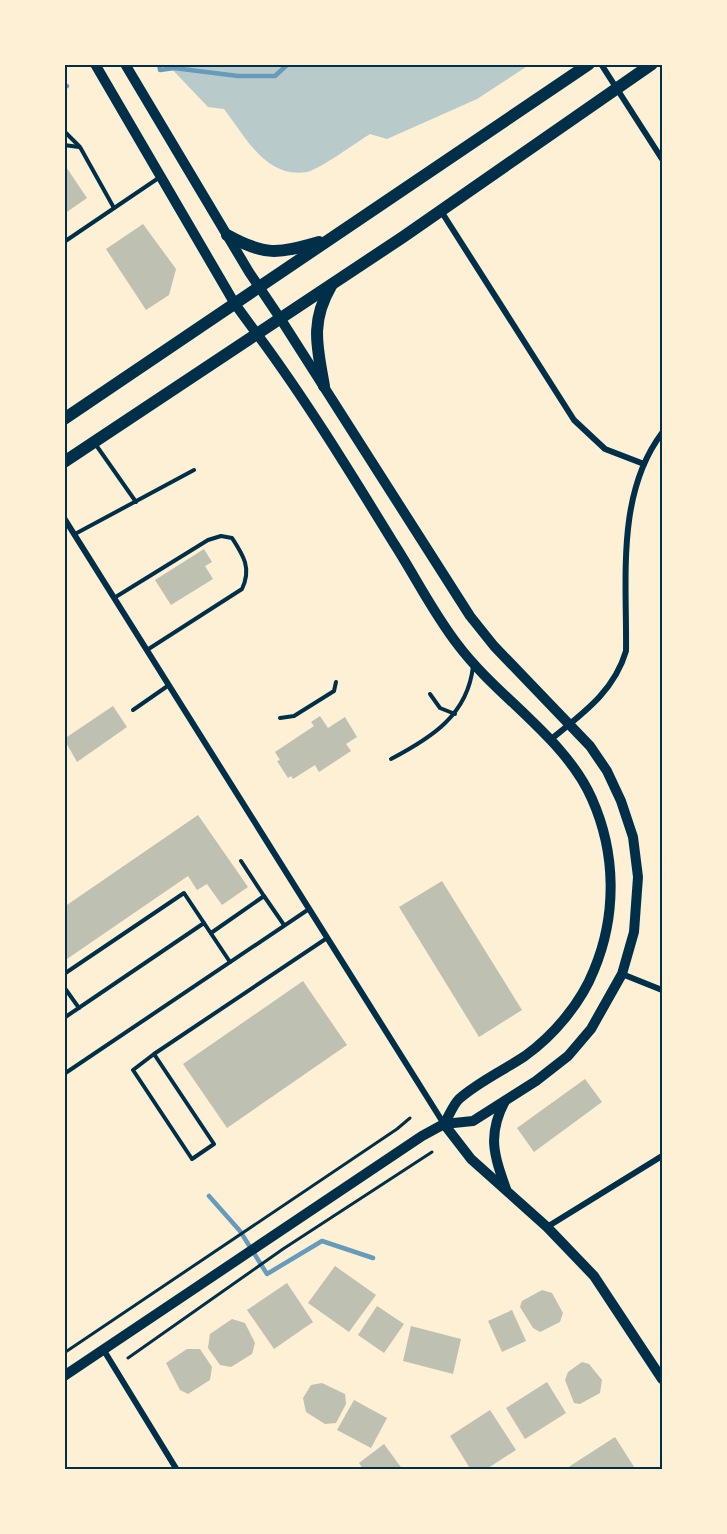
<svg xmlns="http://www.w3.org/2000/svg" width="727" height="1534" font-family="Poppins,sans-serif">
	<style>
		.green { fill: #b9caca }
		.lines { fill: none; stroke-linecap: round; stroke-linejoin: round }
		.stream { stroke: #669bbc; stroke-width: 4.5 }
		.building { fill: #bec0b2 }
		.path { stroke: #003049; stroke-width: 3 }
		.service { stroke: #003049; stroke-width: 4 }
		.minor { stroke: #003049; stroke-width: 6 }
		.tertiary { stroke: #003049; stroke-width: 10 }
		.secondary { stroke: #003049; stroke-width: 10 }
		.primary { stroke: #003049; stroke-width: 12 }
		.neatline { fill: none; stroke: #003049; stroke-width: 2 }
	</style>
	<rect width="100%" height="100%" fill="#fdf0d5"/>
	<path class="green" d="M 168,65 L 529,65 L 477,99 L 387,139 L 370,134 C 357,142 320,169 307,172 C 266,179 245,136 224,109 L 208,107 Z"/>
	<g class="lines">
		<g class="stream">
			<path d="M 159,64 L 160,70 L 174,68 L 238,76 L 275,76 L 288,64"/>
			<path d="M 64,87 L 67,86"/>
			<path d="M 209,1196 L 240,1231 L 267,1274 L 322,1241 L 373,1258"/>
		</g>
	</g>
	<g class="building">
		<path d="M 64,164 L 87,198 L 64,214 Z"/>
		<path d="M 143,224 L 176,269 L 169,295 L 146,310 L 106,249 Z"/>
		<path d="M 204,549 L 212,562 L 205,566 L 213,579 L 171,605 L 155,580 Z"/>
		<path d="M 113,706 L 127,727 L 77,762 L 64,739 Z"/>
		<path d="M 320,716 L 328,728 L 345,717 L 357,737 L 346,744 L 351,751 L 319,772 L 315,765 L 293,779 L 291,776 L 288,778 L 277,761 L 280,760 L 275,752 L 314,726 L 311,722 Z"/>
		<path d="M 198,815 L 248,887 L 222,905 L 207,884 L 197,890 L 188,876 L 64,961 L 64,907 Z"/>
		<path d="M 442,881 L 522,1010 L 479,1037 L 399,907 Z"/>
		<path d="M 303,981 L 347,1045 L 227,1128 L 183,1064 Z"/>
		<path d="M 585,1079 L 602,1102 L 534,1152 L 517,1128 Z"/>
		<path d="M 335,1266 L 376,1295 L 349,1332 L 308,1303 Z"/>
		<path d="M 287,1283 L 313,1322 L 274,1349 L 247,1310 Z"/>
		<path d="M 542,1290 L 552,1293 L 563,1313 L 560,1322 L 540,1332 L 533,1328 L 520,1307 L 522,1301 Z"/>
		<path d="M 377,1306 L 404,1324 L 384,1353 L 358,1335 Z"/>
		<path d="M 512,1310 L 526,1341 L 502,1352 L 488,1321 Z"/>
		<path d="M 232,1319 L 245,1323 L 255,1343 L 252,1354 L 231,1367 L 220,1365 L 208,1348 L 210,1334 Z"/>
		<path d="M 411,1326 L 461,1339 L 453,1374 L 403,1361 Z"/>
		<path d="M 187,1349 L 200,1349 L 212,1367 L 210,1380 L 188,1394 L 180,1390 L 166,1363 Z"/>
		<path d="M 582,1362 L 589,1364 L 602,1380 L 600,1393 L 580,1404 L 574,1403 L 565,1380 L 568,1372 Z"/>
		<path d="M 547,1382 L 566,1413 L 525,1439 L 506,1408 Z"/>
		<path d="M 322,1383 L 345,1394 L 346,1404 L 336,1423 L 325,1424 L 306,1412 L 303,1398 L 311,1385 Z"/>
		<path d="M 354,1400 L 387,1418 L 371,1448 L 337,1430 Z"/>
		<path d="M 490,1410 L 516,1450 L 485,1470 L 471,1470 L 450,1436 Z"/>
		<path d="M 615,1437 L 636,1470 L 564,1470 Z"/>
		<path d="M 384,1444 L 403,1470 L 364,1470 L 359,1463 Z"/>
	</g>
	<g class="lines">
		<g class="path">
			<path d="M 64,1353 L 397,1129 L 410,1118"/>
			<path d="M 128,1358 L 283,1249 L 432,1152"/>
		</g>
		<g class="service">
			<path d="M 64,131 L 80,147 L 114,208"/>
			<path d="M 64,145 L 79,147"/>
			<path d="M 64,242 L 160,177"/>
			<path d="M 96,445 L 136,502"/>
			<path d="M 75,534 L 194,470"/>
			<path d="M 114,598 L 208,540 L 221,536 L 232,538 C 243,555 252,568 242,589 L 147,650"/>
			<path d="M 430,694 L 440,708 L 455,714"/>
			<path d="M 133,710 L 169,685"/>
			<path d="M 280,718 L 294,716 L 334,691 L 336,682"/>
			<path d="M 391,759 C 431,738 468,715 473,666"/>
			<path d="M 241,861 L 264,896"/>
			<path d="M 211,933 L 264,896 L 284,925"/>
			<path d="M 64,974 L 184,893 L 204,923"/>
			<path d="M 64,987 L 79,1008"/>
			<path d="M 64,1018 L 204,923 L 230,962"/>
			<path d="M 154,1054 L 214,1144 L 192,1159 L 133,1070 L 154,1054 L 327,938"/>
			<path d="M 64,1074 L 309,909"/>
		</g>
		<g class="minor">
			<path d="M 601,64 L 662,159"/>
			<path d="M 441,211 L 574,420 L 605,449 L 644,464"/>
			<path d="M 64,518 L 444,1124"/>
			<path d="M 550,740 C 582,714 614,692 626,651 C 627,579 616,494 662,433"/>
			<path d="M 622,974 L 662,990"/>
			<path d="M 547,1227 L 662,1156"/>
			<path d="M 103,1349 L 177,1470"/>
		</g>
		<g class="tertiary">
			<path d="M 257,334 C 306,400 350,472 393,542 C 415,576 433,613 458,645 C 497,697 566,739 592,799 C 616,853 617,915 594,970 C 581,1003 554,1035 525,1056 C 504,1070 478,1082 459,1099 C 453,1105 449,1116 444,1124"/>
			<path d="M 505,1101 C 487,1135 494,1155 506,1189"/>
			<path d="M 444,1124 L 471,1159 L 547,1227 L 594,1276 L 662,1379"/>
			<path d="M 64,1376 L 422,1136 L 444,1124 L 473,1121 L 536,1081 L 568,1056 L 591,1029 L 622,974 L 634,932 L 638,877 L 633,837 L 621,801 L 607,771 L 590,746 L 494,646 L 470,616 L 280,318"/>
		</g>
		<g class="secondary">
			<path d="M 95,64 L 235,304 L 257,334"/>
			<path d="M 125,64 L 249,272 L 280,318"/>
		</g>
		<g class="primary">
			<path d="M 227,235 C 265,256 277,254 319,242"/>
			<path d="M 324,386 C 317,346 310,322 331,286"/>
			<path d="M 64,419 L 589,64"/>
			<path d="M 64,462 L 403,237 L 652,64"/>
		</g>
	</g>
	<rect width="727" height="1534" fill="none" stroke="#fdf0d5" stroke-width="132"/>
	<rect x="66" y="66" width="595" height="1402" class="neatline"/>
</svg>
